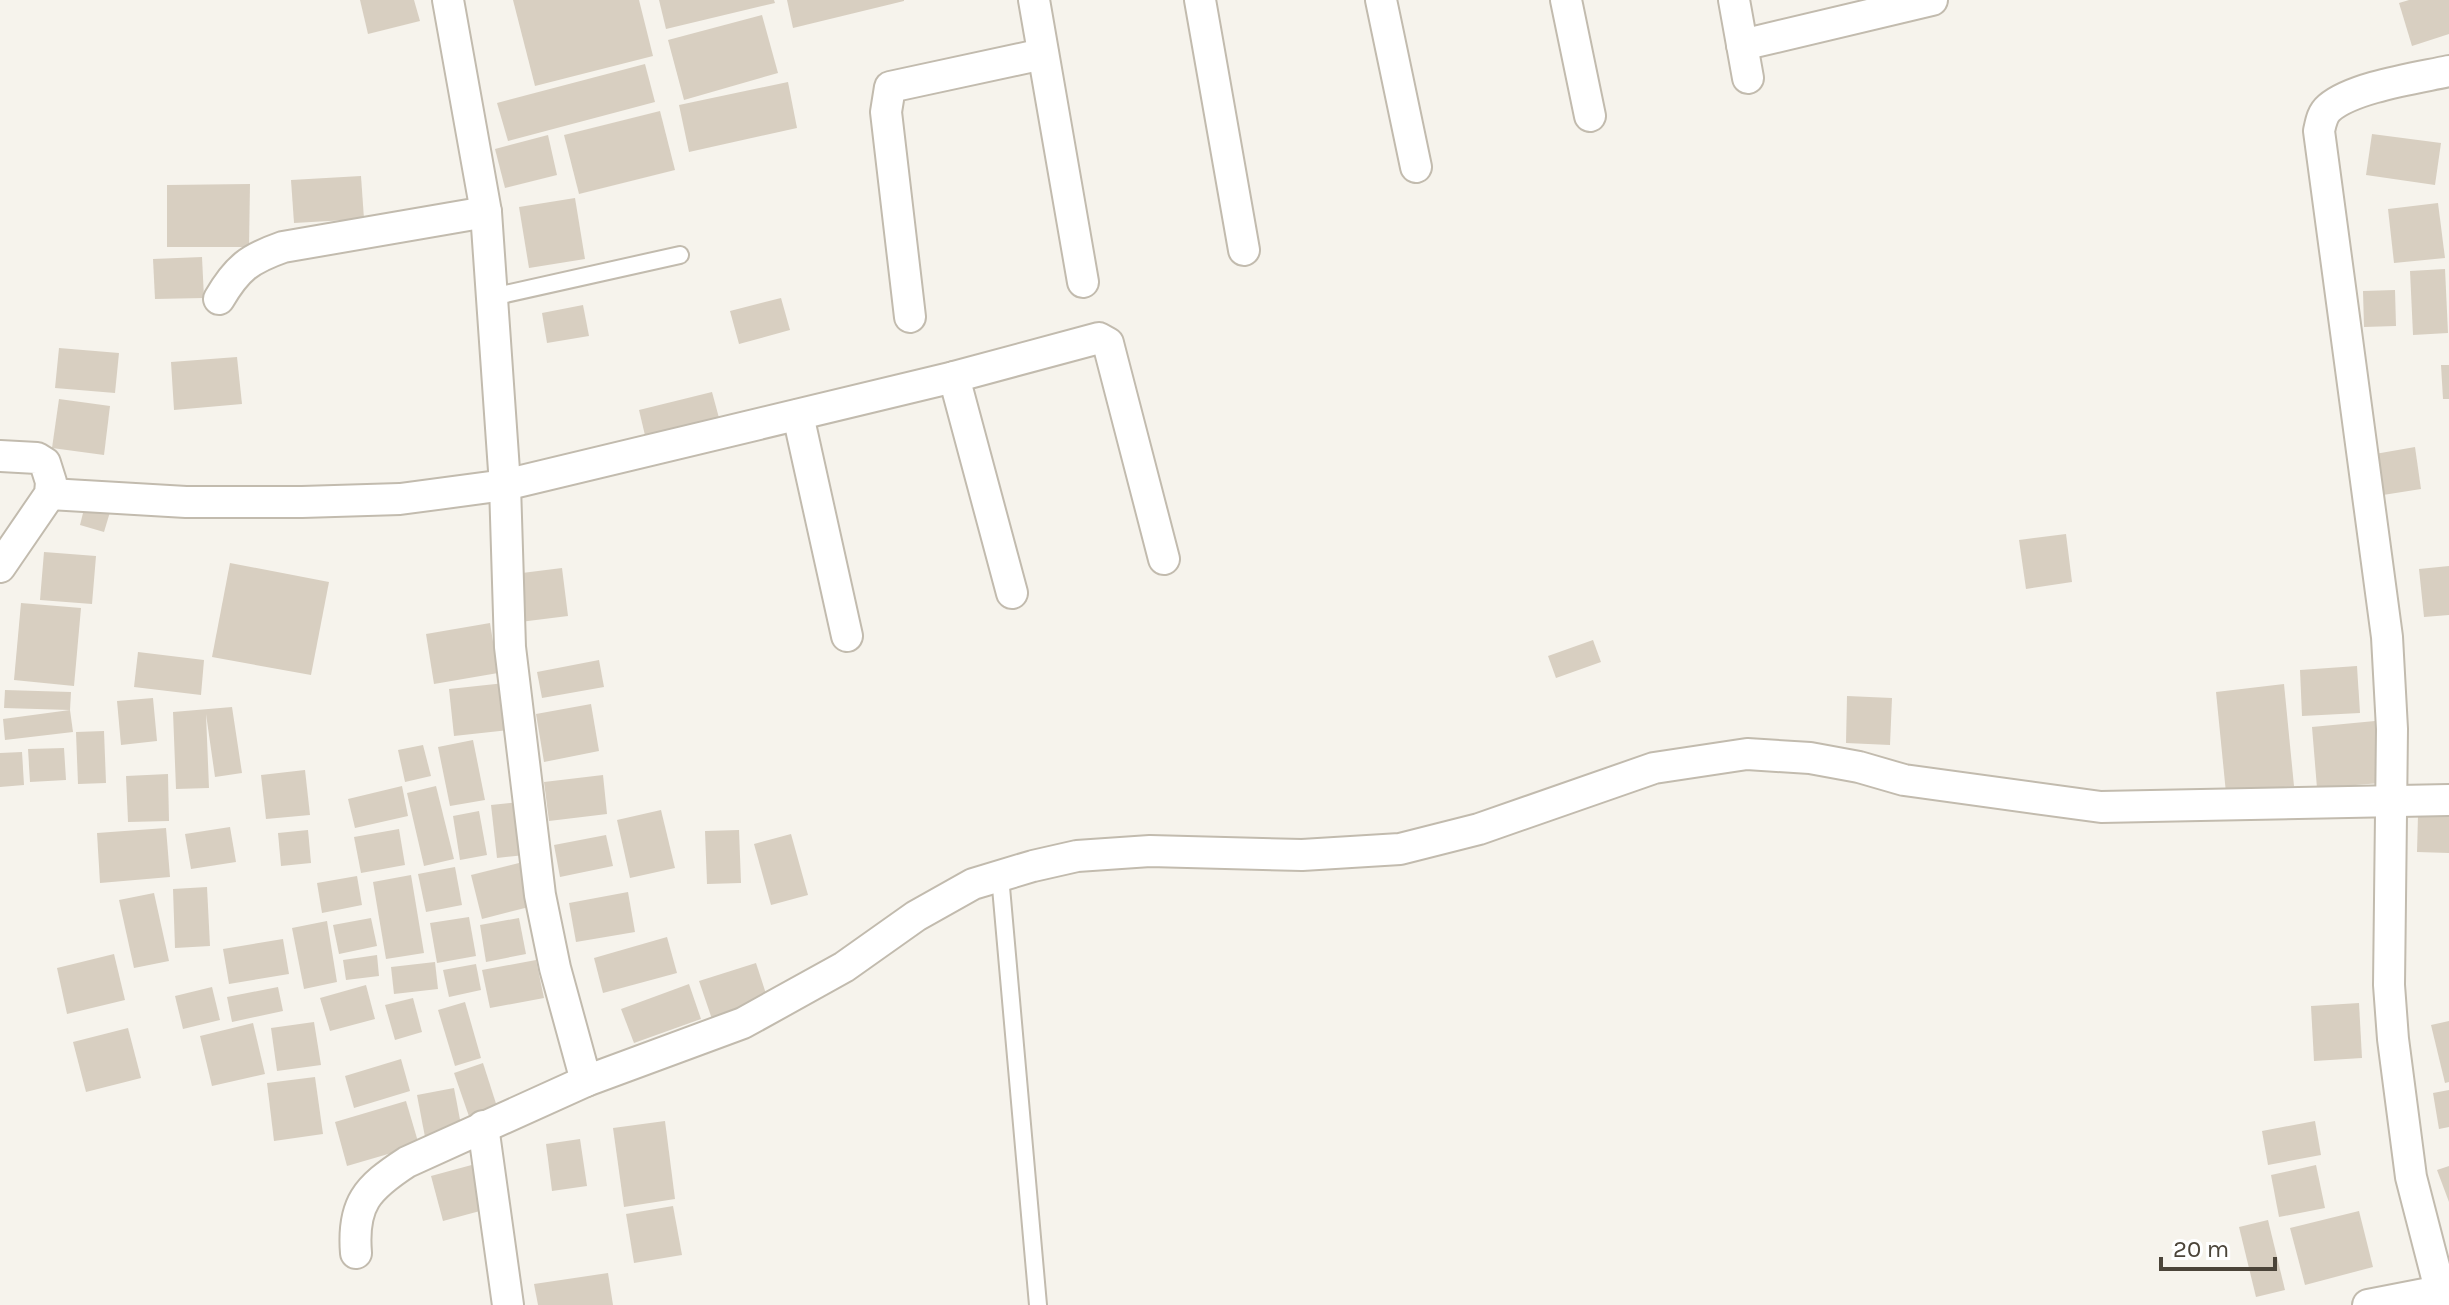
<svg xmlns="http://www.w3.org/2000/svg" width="2449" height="1305" font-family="Karla,sans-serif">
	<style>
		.building { fill: #d8cfc1 }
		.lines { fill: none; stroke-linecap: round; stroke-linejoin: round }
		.service-casing { stroke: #c2bbae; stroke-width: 20 }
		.minor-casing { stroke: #c2bbae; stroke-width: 34 }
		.service { stroke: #fff; stroke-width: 16 }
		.minor { stroke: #fff; stroke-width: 30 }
	</style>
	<rect width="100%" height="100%" fill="#f6f3ec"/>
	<g class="building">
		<path d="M 360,0 L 414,0 L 420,21 L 368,34 Z"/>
		<path d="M 513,0 L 639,0 L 653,56 L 535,86 Z"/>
		<path d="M 659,0 L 774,0 L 775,3 L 666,29 Z"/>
		<path d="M 787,0 L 904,0 L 904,1 L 793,28 Z"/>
		<path d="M 2409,0 L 2449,0 L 2449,34 L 2412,46 L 2399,3 Z"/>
		<path d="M 762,15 L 778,73 L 684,100 L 668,40 Z"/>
		<path d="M 645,64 L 655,102 L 508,141 L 497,103 Z"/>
		<path d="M 788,82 L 797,128 L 689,152 L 679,105 Z"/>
		<path d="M 660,111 L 675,170 L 579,194 L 564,135 Z"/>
		<path d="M 2372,134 L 2441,143 L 2435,185 L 2366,175 Z"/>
		<path d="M 548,135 L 557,175 L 505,188 L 495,149 Z"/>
		<path d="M 361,176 L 364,219 L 294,223 L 291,180 Z"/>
		<path d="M 250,184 L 249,247 L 167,247 L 167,185 Z"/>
		<path d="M 575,198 L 585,259 L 529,268 L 519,207 Z"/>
		<path d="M 2438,203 L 2445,258 L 2394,263 L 2388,209 Z"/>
		<path d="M 202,257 L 204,298 L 155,299 L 153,259 Z"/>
		<path d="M 2445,269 L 2448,333 L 2413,335 L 2410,271 Z"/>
		<path d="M 2395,290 L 2396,326 L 2364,327 L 2363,291 Z"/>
		<path d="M 781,298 L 790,330 L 739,344 L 730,311 Z"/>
		<path d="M 583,305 L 589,336 L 547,343 L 542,313 Z"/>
		<path d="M 59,348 L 119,353 L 115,393 L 55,388 Z"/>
		<path d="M 237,357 L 242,404 L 174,410 L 171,362 Z"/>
		<path d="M 2441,365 L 2449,365 L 2449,399 L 2443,399 Z"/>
		<path d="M 712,392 L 722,429 L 648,448 L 639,410 Z"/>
		<path d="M 59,399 L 110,406 L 104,455 L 52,448 Z"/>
		<path d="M 2415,447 L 2421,489 L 2383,495 L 2375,454 Z"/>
		<path d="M 85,505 L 110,512 L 104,532 L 80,525 Z"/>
		<path d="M 2066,534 L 2072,582 L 2026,589 L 2019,540 Z"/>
		<path d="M 44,552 L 96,556 L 92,604 L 40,600 Z"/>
		<path d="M 230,563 L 329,582 L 311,675 L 212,657 Z"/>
		<path d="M 2449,566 L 2449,615 L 2424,617 L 2419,569 Z"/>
		<path d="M 562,568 L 568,616 L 520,622 L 514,574 Z"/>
		<path d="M 21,603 L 81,608 L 74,686 L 14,680 Z"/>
		<path d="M 490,623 L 498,673 L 434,684 L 426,634 Z"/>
		<path d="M 1593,640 L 1601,662 L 1556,678 L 1548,656 Z"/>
		<path d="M 138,652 L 204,660 L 201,695 L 134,687 Z"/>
		<path d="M 599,660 L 604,687 L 542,698 L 537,672 Z"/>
		<path d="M 2357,666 L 2360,713 L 2302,716 L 2300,670 Z"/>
		<path d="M 505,683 L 509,730 L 454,736 L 449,689 Z"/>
		<path d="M 2284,684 L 2294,786 L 2226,793 L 2216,692 Z"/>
		<path d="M 5,690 L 71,692 L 70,710 L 4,708 Z"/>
		<path d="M 1847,696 L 1892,698 L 1890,745 L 1846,743 Z"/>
		<path d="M 153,698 L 157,741 L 121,745 L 117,701 Z"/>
		<path d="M 591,704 L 599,751 L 544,762 L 536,714 Z"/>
		<path d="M 232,707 L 242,773 L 215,777 L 206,714 L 209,788 L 176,789 L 173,712 Z"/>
		<path d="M 70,710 L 73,732 L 5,740 L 3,719 Z"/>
		<path d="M 2375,721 L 2381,783 L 2317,788 L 2312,727 Z"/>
		<path d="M 104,731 L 106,783 L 78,784 L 76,732 Z"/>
		<path d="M 473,740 L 485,800 L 450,806 L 438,747 Z"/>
		<path d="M 423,745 L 431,776 L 405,782 L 398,750 Z"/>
		<path d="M 64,748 L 66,780 L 30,782 L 28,749 Z"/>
		<path d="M 22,752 L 24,785 L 0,787 L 0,753 Z"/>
		<path d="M 305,770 L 310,815 L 266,819 L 261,775 Z"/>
		<path d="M 168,774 L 169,821 L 128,822 L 126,776 Z"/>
		<path d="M 603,775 L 607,814 L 549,821 L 544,782 Z"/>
		<path d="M 402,786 L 408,816 L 355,828 L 348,799 Z"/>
		<path d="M 436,786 L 454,859 L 424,866 L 407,793 Z"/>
		<path d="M 519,802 L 525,855 L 497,858 L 491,805 Z"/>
		<path d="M 661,810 L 675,868 L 630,878 L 617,820 Z"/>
		<path d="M 479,811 L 487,855 L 460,860 L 453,816 Z"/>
		<path d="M 2418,815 L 2449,816 L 2449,853 L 2417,852 Z"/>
		<path d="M 230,827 L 236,862 L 191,869 L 185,834 Z"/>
		<path d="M 166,828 L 170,877 L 100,883 L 97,833 Z"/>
		<path d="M 399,829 L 405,865 L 361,873 L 354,837 Z"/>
		<path d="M 308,830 L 311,863 L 281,866 L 278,833 Z"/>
		<path d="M 739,830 L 741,883 L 707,884 L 705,831 Z"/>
		<path d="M 791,834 L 808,895 L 771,905 L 754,844 Z"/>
		<path d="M 606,835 L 613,866 L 560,877 L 554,845 Z"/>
		<path d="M 519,863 L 529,907 L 482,919 L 471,875 Z"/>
		<path d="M 455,867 L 462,905 L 426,912 L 418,874 Z"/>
		<path d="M 411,875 L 424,953 L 386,959 L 373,882 Z"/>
		<path d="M 357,876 L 362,905 L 322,913 L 317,883 Z"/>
		<path d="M 207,887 L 210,946 L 175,948 L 173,889 Z"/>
		<path d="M 628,892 L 635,932 L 576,942 L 569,903 Z"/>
		<path d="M 154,893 L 169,961 L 134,968 L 119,900 Z"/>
		<path d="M 469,917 L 476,956 L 437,963 L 430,923 Z"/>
		<path d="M 371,918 L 377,946 L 339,954 L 333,925 Z"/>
		<path d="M 519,918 L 526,954 L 486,962 L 480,925 Z"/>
		<path d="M 327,921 L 337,982 L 304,989 L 292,928 Z"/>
		<path d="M 667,937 L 677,973 L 603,993 L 594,958 Z"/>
		<path d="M 283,939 L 289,974 L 229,984 L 223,949 Z"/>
		<path d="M 114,954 L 125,1000 L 67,1014 L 57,968 Z"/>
		<path d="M 377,955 L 379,976 L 346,980 L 343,960 Z"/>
		<path d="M 536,960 L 544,998 L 490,1008 L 482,970 Z"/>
		<path d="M 435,962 L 438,989 L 394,994 L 391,967 Z"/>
		<path d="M 756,963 L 770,1006 L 714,1025 L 699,981 Z"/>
		<path d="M 476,964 L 481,990 L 449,997 L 443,970 Z"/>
		<path d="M 689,984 L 701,1019 L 634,1043 L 621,1009 Z"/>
		<path d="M 366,985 L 375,1019 L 330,1031 L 320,998 Z"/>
		<path d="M 212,987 L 220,1020 L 183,1029 L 175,996 Z"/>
		<path d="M 278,987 L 283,1011 L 232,1022 L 227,997 Z"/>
		<path d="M 413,998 L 422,1032 L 395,1040 L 385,1005 Z"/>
		<path d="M 465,1002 L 481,1058 L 455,1066 L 438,1010 Z"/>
		<path d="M 2359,1003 L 2362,1058 L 2314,1061 L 2311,1006 Z"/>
		<path d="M 2449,1021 L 2449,1082 L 2445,1083 L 2431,1025 Z"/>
		<path d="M 314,1022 L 321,1065 L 277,1071 L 271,1028 Z"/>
		<path d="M 253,1023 L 265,1074 L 212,1086 L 200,1036 Z"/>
		<path d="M 128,1028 L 141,1078 L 86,1092 L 73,1042 Z"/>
		<path d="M 401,1059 L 410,1091 L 354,1108 L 345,1076 Z"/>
		<path d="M 483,1063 L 500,1116 L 472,1125 L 454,1073 Z"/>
		<path d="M 315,1077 L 323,1134 L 274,1141 L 267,1083 Z"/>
		<path d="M 454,1088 L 462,1130 L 425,1137 L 417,1095 Z"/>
		<path d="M 2449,1090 L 2449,1127 L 2439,1129 L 2433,1093 Z"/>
		<path d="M 406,1101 L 419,1145 L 347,1166 L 335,1122 Z"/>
		<path d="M 665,1121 L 675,1199 L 624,1207 L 613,1128 Z"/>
		<path d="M 2315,1121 L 2321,1155 L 2268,1165 L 2262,1131 Z"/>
		<path d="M 580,1139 L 587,1186 L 552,1191 L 546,1144 Z"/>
		<path d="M 479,1163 L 491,1208 L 443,1221 L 431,1176 Z"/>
		<path d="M 2316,1165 L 2325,1208 L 2279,1217 L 2271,1175 Z"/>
		<path d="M 2449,1166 L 2449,1202 L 2437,1170 Z"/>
		<path d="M 673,1206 L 682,1255 L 634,1263 L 626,1214 Z"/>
		<path d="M 2359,1211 L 2373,1267 L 2305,1285 L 2290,1228 Z"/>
		<path d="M 2268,1220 L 2285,1290 L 2256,1297 L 2239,1227 Z"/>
		<path d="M 608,1273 L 613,1305 L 538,1305 L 534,1284 Z"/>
	</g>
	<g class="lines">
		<defs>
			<g id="service">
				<path d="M 492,297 L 680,255"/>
				<path d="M 1000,876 L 1038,1305"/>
			</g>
			<g id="minor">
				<path d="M 448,0 L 486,212 L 505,485 L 510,647 L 540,895 L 555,968 L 586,1081"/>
				<path d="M 1034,0 L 1083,282"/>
				<path d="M 1200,0 L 1244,250"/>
				<path d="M 1381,0 L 1416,167"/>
				<path d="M 1566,0 L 1590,116"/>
				<path d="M 1734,0 L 1748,78"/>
				<path d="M 1742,45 L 1932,0"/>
				<path d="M 219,299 C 237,268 249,259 283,247 L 486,212"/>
				<path d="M 910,317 L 886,112 L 890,87 L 1043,54"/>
				<path d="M 954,377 L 1012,593"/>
				<path d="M 798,415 L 847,636"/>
				<path d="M 0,456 L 37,458 L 45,463 L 51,482 L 50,494 L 0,567"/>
				<path d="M 50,494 L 186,502 L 302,502 L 400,499 L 505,485 L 954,377 L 1099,338 L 1108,343 L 1109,347 L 1164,559"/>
				<path d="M 483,1126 L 508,1305"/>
				<path d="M 356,1253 C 352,1204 367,1188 407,1162 L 586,1081 L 743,1023 L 844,967 L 916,916 L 973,884 L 1033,866 L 1077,856 L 1150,851 L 1302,855 L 1400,849 L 1479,829 L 1654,768 L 1747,754 L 1810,758 L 1859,767 L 1904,780 L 2101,807 L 2449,800"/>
				<path d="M 2368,1305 L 2440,1291"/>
				<path d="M 2444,1305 L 2411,1177 L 2393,1039 L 2389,985 L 2392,729 L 2387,637 L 2319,131 C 2321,122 2322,114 2329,108 C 2353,87 2417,78 2449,71"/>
			</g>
		</defs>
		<use href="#service" class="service-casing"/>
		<use href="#minor" class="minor-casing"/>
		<use href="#service" class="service"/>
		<use href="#minor" class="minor"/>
	</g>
	<path d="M2161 1257v12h114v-12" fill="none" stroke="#4b4439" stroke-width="4"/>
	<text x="2173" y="1257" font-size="24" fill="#4b4439" stroke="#ffffff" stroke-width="6" paint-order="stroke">20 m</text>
</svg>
